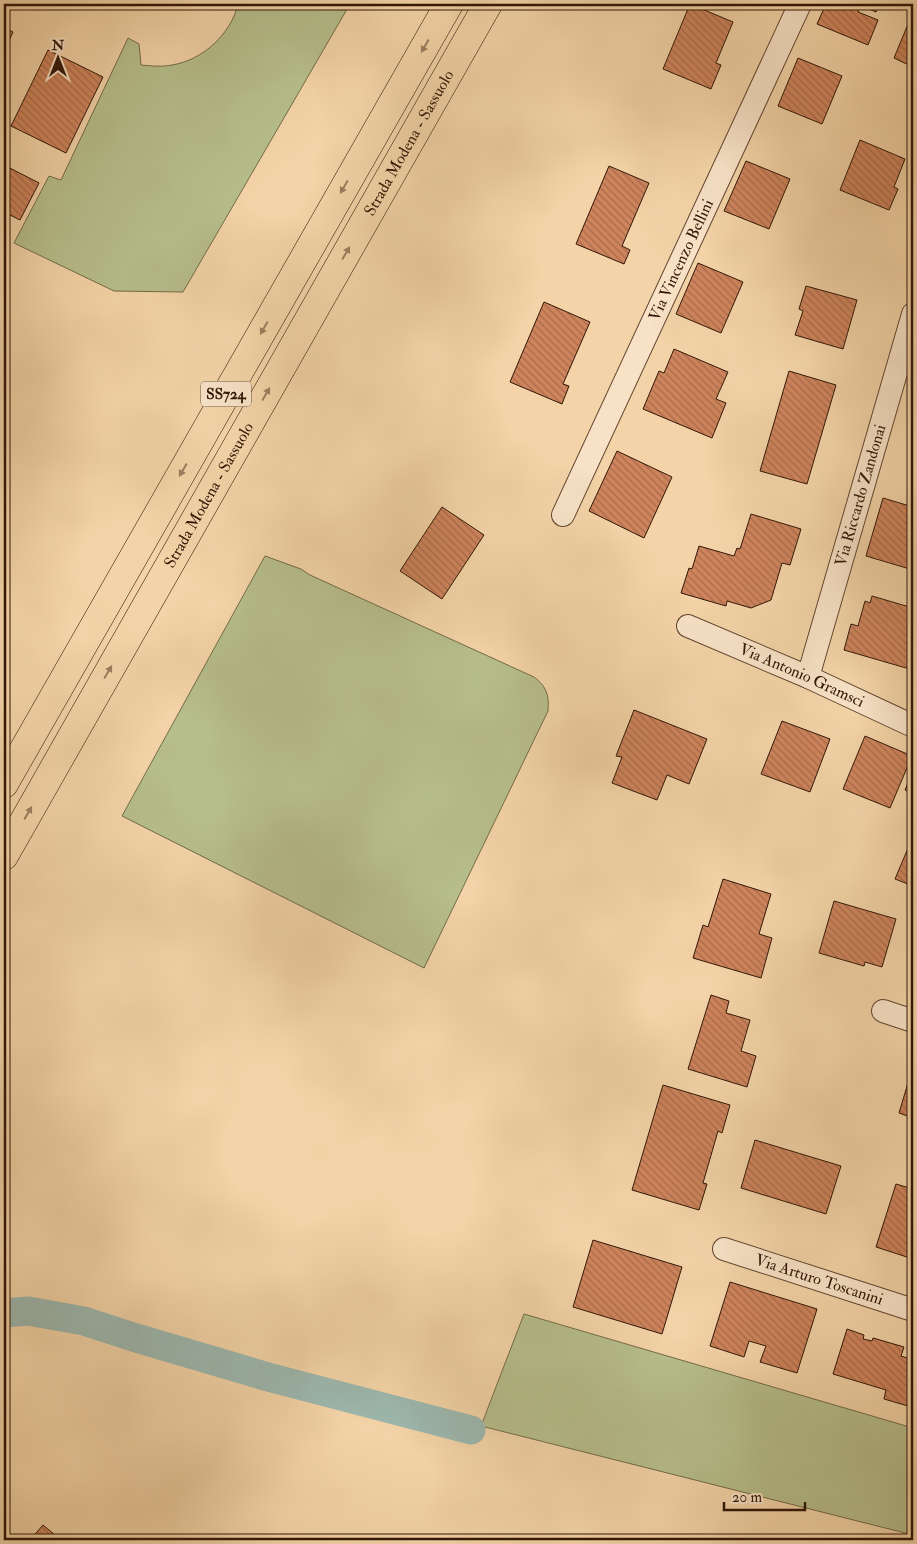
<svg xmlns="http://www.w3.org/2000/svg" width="917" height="1544" font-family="'IM FELL Double Pica',serif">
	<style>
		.green { fill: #b6be8b; stroke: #736a49 }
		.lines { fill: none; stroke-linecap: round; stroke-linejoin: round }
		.canal { stroke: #9cb7ae; stroke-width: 29 }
		.building { fill: url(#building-back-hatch); stroke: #301607 }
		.street-casing { stroke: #61452f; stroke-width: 24 }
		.highway-casing { stroke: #301607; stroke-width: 29 }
		.street { stroke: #f7e2c6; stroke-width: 22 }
		.highway { stroke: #f3d3a7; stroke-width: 28 }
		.oneway { fill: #9b7e5f }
		.labels { text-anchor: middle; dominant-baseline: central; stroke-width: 4.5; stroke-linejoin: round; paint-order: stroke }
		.shield { fill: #f7e2c6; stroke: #6c5340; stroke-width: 1 }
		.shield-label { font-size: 15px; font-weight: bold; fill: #301607 }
		.street-label { font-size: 16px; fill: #301607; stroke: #f7e2c6 }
	</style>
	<defs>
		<pattern id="building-back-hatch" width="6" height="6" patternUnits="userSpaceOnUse" patternTransform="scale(1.25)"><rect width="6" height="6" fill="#ce845c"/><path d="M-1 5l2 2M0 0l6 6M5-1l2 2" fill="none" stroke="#a86b4a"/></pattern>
	</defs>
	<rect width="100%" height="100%" fill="#f3d3a7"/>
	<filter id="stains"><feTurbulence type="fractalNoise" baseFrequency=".004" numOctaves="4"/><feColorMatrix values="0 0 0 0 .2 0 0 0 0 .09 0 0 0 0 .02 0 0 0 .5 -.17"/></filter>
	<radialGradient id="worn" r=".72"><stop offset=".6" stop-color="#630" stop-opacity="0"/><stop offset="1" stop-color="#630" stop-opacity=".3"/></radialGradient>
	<g class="green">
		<path d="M 238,4 L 350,4 L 183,292 L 114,291 L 14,243 L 49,176 L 61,180 L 128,38 L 139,44 L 141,65 C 151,66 162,67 172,65 C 203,60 231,34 238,4 Z"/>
		<path d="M 265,556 L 301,569 L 310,575 L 534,677 C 547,687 549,695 548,711 L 424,968 L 122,816 Z"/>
		<path d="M 524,1314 L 913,1428 L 913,1535 L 481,1426 Z"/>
	</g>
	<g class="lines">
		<path class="canal" d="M 4,1313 L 28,1311 L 84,1321 L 133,1337 L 268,1377 L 471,1430"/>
	</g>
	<g class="building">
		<path d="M 690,4 L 733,22 L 716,63 L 721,65 L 711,89 L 663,69 Z"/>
		<path d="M 826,4 L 880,4 L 876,12 L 860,5 L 858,12 L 878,20 L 868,45 L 817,24 Z"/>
		<path d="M 913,12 L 913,67 L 894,58 Z"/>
		<path d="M 4,27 L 13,32 L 4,51 Z"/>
		<path d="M 48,50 L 103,77 L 66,153 L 11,126 Z"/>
		<path d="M 798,58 L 842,76 L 822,124 L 778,106 Z"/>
		<path d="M 860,140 L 905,159 L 894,187 L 898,189 L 889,210 L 840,190 Z"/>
		<path d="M 746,161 L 790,179 L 769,229 L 724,211 Z"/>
		<path d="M 4,165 L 39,183 L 20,220 L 4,212 Z"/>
		<path d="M 609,166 L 649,183 L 622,246 L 630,250 L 624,264 L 576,244 Z"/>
		<path d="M 698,263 L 743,282 L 721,333 L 676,314 Z"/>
		<path d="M 806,286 L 857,300 L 843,349 L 795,335 L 803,311 L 799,309 Z"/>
		<path d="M 544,302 L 590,322 L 563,384 L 569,386 L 562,404 L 510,382 Z"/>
		<path d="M 674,349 L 728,372 L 716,399 L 726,403 L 712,438 L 643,409 L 659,371 L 664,373 Z"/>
		<path d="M 789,371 L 836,385 L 807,484 L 760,471 Z"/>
		<path d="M 617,451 L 672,477 L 644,538 L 589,511 Z"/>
		<path d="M 883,498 L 913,507 L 913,570 L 866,556 Z"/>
		<path d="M 442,507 L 484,535 L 442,599 L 400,571 Z"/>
		<path d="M 751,514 L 801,529 L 790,565 L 782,563 L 771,600 L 751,608 L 727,601 L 726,606 L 681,593 L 689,568 L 692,569 L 699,546 L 734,556 L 737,548 L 740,549 Z"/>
		<path d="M 872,596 L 913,608 L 913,670 L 844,650 L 851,624 L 858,626 L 865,601 L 870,603 Z"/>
		<path d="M 634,710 L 707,739 L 689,784 L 667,775 L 657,800 L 612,783 L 622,757 L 616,756 Z"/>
		<path d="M 782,721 L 830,739 L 810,792 L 761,774 Z"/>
		<path d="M 865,736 L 912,756 L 890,808 L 843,789 Z"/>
		<path d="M 913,771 L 913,794 L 905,790 Z"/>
		<path d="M 911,841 L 913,842 L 913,886 L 895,879 Z"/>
		<path d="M 723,879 L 771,894 L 759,934 L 772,938 L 761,978 L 693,958 L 703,925 L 708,927 Z"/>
		<path d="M 834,901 L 896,919 L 882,967 L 865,962 L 864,966 L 819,953 Z"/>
		<path d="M 711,995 L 729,1001 L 726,1013 L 750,1020 L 741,1051 L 756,1056 L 747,1087 L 688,1069 Z"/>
		<path d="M 913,1066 L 913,1118 L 899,1113 Z"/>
		<path d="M 663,1085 L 730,1105 L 722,1133 L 718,1131 L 703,1183 L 707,1184 L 699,1210 L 632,1190 Z"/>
		<path d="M 755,1140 L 841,1166 L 826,1214 L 741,1188 Z"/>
		<path d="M 896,1184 L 913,1189 L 913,1259 L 876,1247 Z"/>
		<path d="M 593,1240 L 682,1267 L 662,1334 L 573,1307 Z"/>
		<path d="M 730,1282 L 817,1309 L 797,1373 L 760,1362 L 766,1346 L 749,1341 L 744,1357 L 710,1346 Z"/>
		<path d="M 847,1329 L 864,1335 L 863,1339 L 872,1341 L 873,1338 L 904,1347 L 901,1356 L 913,1360 L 913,1389 L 908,1406 L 884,1399 L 886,1390 L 833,1374 Z"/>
		<path d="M 43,1525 L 61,1540 L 30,1540 Z"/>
	</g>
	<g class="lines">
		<defs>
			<g id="street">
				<path id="s1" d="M 563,515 L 800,4"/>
				<path id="s2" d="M 688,626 L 808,677 L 913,726"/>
				<path id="s3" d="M 808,677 L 913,314"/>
				<path d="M 883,1011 L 913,1021"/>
				<path id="s4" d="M 724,1249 L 913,1310"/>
			</g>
			<g id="highway">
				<path d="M 4,784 L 449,4"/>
				<path id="s5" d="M 4,856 L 488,4"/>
			</g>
		</defs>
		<use href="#street" class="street-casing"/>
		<use href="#highway" class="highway-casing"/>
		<use href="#street" class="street"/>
		<use href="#highway" class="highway"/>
	</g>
	<defs><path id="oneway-solid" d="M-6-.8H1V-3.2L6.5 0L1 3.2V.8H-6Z" transform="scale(1.25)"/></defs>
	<g class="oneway">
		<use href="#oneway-solid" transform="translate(425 46) rotate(120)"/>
		<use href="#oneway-solid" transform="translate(344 187) rotate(120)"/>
		<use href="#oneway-solid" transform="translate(346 253) rotate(-60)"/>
		<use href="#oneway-solid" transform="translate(264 328) rotate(120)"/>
		<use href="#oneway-solid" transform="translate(266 394) rotate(-60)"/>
		<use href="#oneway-solid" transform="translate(183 470) rotate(120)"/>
		<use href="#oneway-solid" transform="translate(108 672) rotate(-60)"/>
		<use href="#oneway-solid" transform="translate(28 813) rotate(-60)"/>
	</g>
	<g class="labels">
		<rect class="shield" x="201" y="381.5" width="50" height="25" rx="4"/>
		<g class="shield-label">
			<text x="226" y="394">SS724</text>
		</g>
		<g class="street-label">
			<text stroke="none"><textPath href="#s5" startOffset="820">Strada Modena - Sassuolo</textPath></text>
			<text stroke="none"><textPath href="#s1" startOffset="281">Via Vincenzo Bellini</textPath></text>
			<text stroke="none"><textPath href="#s5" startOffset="415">Strada Modena - Sassuolo</textPath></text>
			<text stroke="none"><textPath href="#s3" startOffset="189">Via Riccardo Zandonai</textPath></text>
			<text stroke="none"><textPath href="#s2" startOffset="124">Via Antonio Gramsci</textPath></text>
			<text stroke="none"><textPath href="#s4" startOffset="100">Via Arturo Toscanini</textPath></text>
		</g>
	</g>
	<rect width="917" height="1544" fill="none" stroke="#f3d3a7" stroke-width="20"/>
	<rect x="5" y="5" width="907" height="1534" fill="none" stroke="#301607" stroke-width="2.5"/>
	<rect x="10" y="10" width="897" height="1524" fill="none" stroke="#301607"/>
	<g transform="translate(58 58)" stroke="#f7e2c6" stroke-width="4" paint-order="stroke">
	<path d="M0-4L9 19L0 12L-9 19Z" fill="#301607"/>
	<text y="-8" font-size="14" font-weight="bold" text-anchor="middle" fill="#301607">N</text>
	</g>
	<path d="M724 1502v8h81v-8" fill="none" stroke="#301607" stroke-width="2.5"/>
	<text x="732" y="1502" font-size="15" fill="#301607" stroke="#f7e2c6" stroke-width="4" paint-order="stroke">20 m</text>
	<rect width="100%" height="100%" filter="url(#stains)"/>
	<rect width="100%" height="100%" fill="url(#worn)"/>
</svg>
